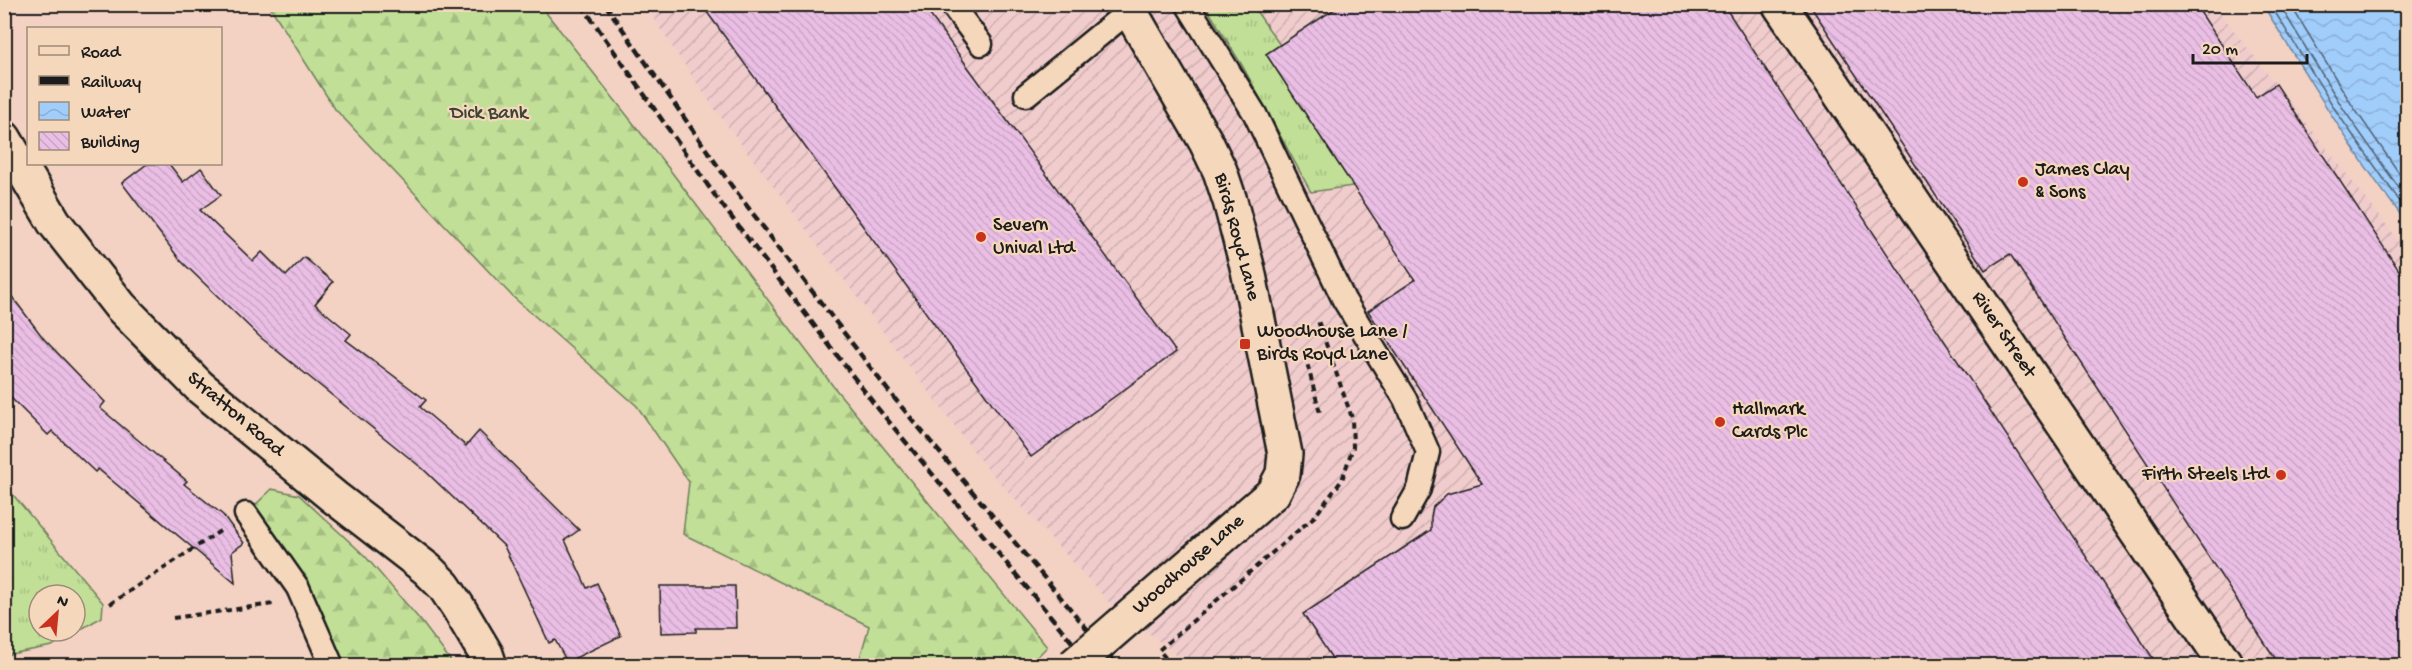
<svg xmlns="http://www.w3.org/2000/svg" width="2412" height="670" font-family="'Gochi Hand',sans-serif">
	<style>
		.industrial { fill: url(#industrial-furrows) }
		.grass { fill: url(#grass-tufts); stroke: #6e7e5a; stroke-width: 1.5; fill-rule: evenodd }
		.forest { fill: url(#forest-firs); stroke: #6e7e5a; stroke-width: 1.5 }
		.water { fill: url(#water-waves); stroke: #6c86a2; stroke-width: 1.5 }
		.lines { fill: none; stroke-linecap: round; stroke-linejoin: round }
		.shore { stroke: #516375; stroke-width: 1.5 }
		.building { fill: url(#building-back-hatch); stroke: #1c1c1c; stroke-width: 1.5 }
		.lane-casing { stroke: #1c1c1c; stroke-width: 27 }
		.street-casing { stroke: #1c1c1c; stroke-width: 38 }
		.path { stroke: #1c1c1c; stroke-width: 4; stroke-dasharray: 6 4.5; stroke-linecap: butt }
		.lane { stroke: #f5d7bb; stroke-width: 22 }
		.street { stroke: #f5d7bb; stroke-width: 33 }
		.rail { stroke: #1c1c1c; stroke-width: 4.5; stroke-dasharray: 9 4.5; stroke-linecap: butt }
		.street-bridge-casing { stroke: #1c1c1c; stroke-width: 38; stroke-linecap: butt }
		.street-bridge { stroke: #f5d7bb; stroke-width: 33 }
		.poi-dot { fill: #c8321e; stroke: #f5d7bb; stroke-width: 2 }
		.labels { text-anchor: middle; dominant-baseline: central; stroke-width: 4.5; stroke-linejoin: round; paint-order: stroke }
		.park-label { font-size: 20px; fill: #3d4335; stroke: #f5d7bb }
		.poi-label { font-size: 20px; fill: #1c1c1c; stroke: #f5d7bb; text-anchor: start }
		.street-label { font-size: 20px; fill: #1c1c1c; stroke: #f5d7bb }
	</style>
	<defs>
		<pattern id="industrial-furrows" width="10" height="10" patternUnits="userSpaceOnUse" patternTransform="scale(1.5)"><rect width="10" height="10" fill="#f1cccd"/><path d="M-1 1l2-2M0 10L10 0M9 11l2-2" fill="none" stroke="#ceafaf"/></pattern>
		<pattern id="grass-tufts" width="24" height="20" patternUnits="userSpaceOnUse" patternTransform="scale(1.5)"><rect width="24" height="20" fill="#c1df97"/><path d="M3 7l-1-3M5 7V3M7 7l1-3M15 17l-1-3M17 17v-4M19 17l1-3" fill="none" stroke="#a5bf82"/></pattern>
		<pattern id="forest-firs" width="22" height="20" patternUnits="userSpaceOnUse" patternTransform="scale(1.5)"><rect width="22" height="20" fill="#c1df97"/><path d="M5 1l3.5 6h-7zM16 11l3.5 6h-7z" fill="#a5bf82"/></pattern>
		<pattern id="water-waves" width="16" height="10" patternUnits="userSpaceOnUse" patternTransform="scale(1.5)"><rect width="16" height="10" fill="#a1cdfb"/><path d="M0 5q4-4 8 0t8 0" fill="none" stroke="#8aafd7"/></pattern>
		<pattern id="building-back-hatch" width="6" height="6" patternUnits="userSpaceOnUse" patternTransform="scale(1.5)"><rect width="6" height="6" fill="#ebbfe5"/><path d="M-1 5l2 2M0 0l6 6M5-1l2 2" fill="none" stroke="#c9a4c4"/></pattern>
	</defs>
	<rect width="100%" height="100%" fill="#f3d2c3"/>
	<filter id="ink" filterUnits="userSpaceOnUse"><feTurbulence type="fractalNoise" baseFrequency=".0167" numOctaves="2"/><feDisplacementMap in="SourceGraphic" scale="12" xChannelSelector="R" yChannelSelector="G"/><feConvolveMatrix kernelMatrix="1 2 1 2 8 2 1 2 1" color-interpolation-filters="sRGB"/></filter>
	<g filter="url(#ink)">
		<path class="industrial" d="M 644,5 L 2214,5 L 2407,251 L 2407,665 L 1184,665 L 1173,652 L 1108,601 L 984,465 L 711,104 Z"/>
		<g class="grass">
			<path d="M 1205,5 L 1252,5 L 1280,45 L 1266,54 L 1353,186 L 1311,192 L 1243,67 Z"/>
			<path d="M 5,485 L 103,603 L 102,617 L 52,646 L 5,655 ZM 39,595 L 75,595 L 75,631 L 39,631 Z"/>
		</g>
		<g class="forest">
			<path d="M 269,5 L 540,5 L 670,170 L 833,386 L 1047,647 L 1029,665 L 858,665 L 869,626 L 683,534 L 689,482 L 637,406 L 512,296 L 335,109 Z"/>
			<path d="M 272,489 L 299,495 L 365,556 L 421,621 L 454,665 L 332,665 L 250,510 Z"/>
		</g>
		<path class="water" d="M 2263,5 L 2407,5 L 2407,223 C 2353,154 2309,79 2263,5 Z"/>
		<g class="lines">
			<g class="shore">
				<path d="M 2270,4 L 2338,114 L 2408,213"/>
				<path d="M 2279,4 L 2344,110 L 2408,201"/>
				<path d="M 2290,4 L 2352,105 L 2408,186"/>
			</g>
		</g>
		<g class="building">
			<path d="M 701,4 L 922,4 L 1176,352 L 1031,457 Z"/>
			<path d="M 1342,4 L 1723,4 L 2158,666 L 1337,666 L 1303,614 L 1431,530 L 1431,517 L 1433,507 L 1447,494 L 1482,484 L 1368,311 L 1415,280 L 1266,54 Z"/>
			<path d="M 1809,4 L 2195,4 L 2256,97 L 2276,84 L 2408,284 L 2408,666 L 2280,666 L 2010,254 L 1985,270 Z"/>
			<path d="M 147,164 L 169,164 L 183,182 L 201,168 L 221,195 L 200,210 L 253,261 L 262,252 L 286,276 L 304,257 L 333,282 L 315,304 L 351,334 L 346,340 L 426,400 L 420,407 L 466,446 L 479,431 L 579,530 L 565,540 L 587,588 L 597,583 L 621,636 L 567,662 L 555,640 L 549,643 L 504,546 L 423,469 L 260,337 L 180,260 L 122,183 Z"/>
			<path d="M 4,286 L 44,339 L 105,402 L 100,408 L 187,481 L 184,484 L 223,515 L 244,543 L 232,552 L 235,583 L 98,469 L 95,472 L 52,431 L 48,435 L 4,391 Z"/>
			<path d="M 660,586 L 735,586 L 736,628 L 696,628 L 696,632 L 661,633 Z"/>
		</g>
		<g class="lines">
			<defs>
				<g id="lane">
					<path d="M 951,4 L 981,44"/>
					<path d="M 1187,4 L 1255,114 L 1344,300 L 1405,399 L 1428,452 L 1419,489 L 1402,519"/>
					<path d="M 1026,95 L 1130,10"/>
					<path d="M 246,514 L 298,588 L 332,666"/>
				</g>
				<g id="street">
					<path d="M 1126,4 L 1206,142 L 1220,171 L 1230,201 L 1248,270 L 1285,454 L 1283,474 L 1273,493"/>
					<path d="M 1779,4 L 2227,666"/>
					<path d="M 4,138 L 54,222 L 120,306 L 200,387 L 334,497 L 427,569 L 444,586 L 458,607 L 486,654 L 490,666"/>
				</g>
			</defs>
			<use href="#lane" class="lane-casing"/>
			<use href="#street" class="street-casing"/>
			<g class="path">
				<path d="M 1305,355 L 1320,413"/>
				<path d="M 110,604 L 220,531"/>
				<path d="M 173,618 L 273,604"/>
				<path d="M 1172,666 L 1159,650 L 1315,516 L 1342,480 L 1353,447 L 1352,418 L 1318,321"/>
			</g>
			<use href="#lane" class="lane"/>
			<use href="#street" class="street"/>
			<g class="rail">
				<path d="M 581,4 L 716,197 L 875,405 L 1092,666"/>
				<path d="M 605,4 L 731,185 L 890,393 L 1118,666"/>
			</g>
			<defs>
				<path id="street-bridge" d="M 1073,666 L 1273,493"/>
			</defs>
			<use href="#street-bridge" class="street-bridge-casing"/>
			<use href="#street-bridge" class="street-bridge"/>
		</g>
	</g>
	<g class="poi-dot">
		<circle cx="2023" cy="182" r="6"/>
		<circle cx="981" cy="237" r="6"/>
		<rect x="1239" y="338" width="12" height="12" rx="3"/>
		<circle cx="1720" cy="422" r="6"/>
		<circle cx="2281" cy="475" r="6"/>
	</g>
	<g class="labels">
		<g class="park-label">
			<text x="489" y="114">Dick Bank</text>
		</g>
		<g class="poi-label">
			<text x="2035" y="170">James Clay<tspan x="2035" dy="23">&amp; Sons</tspan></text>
			<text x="993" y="226">Severn<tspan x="993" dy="23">Unival Ltd</tspan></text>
			<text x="1257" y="332">Woodhouse Lane /<tspan x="1257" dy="23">Birds Royd Lane</tspan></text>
			<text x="1732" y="410">Hallmark<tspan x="1732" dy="23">Cards Plc</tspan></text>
			<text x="2269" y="475" text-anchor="end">Firth Steels Ltd</text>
		</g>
		<g class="street-label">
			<text transform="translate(1236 237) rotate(75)">Birds Royd Lane</text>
			<text transform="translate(2003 335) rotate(56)">River Street</text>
			<text transform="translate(235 415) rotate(40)">Stratton Road</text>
			<text transform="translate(1189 565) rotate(-41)">Woodhouse Lane</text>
		</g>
	</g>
	<rect width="2412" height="670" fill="none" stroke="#f5d7bb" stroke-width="24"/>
	<rect x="12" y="12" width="2388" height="646" fill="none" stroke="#1c1c1c" stroke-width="2" filter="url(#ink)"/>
	<rect x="27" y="27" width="195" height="138" fill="#f5d7bb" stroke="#9e8c7b" stroke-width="1.5"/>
	<rect x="39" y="46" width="30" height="9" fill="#f5d7bb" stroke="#9e8c7b" stroke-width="1.5"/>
	<text x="81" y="57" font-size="18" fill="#1c1c1c">Road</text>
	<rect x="39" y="76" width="30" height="9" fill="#1c1c1c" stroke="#9e8c7b" stroke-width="1.5"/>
	<text x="81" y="87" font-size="18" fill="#1c1c1c">Railway</text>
	<rect x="39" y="102" width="30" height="18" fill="url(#water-waves)" stroke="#9e8c7b" stroke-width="1.5"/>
	<text x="81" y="117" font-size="18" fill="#1c1c1c">Water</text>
	<rect x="39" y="132" width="30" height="18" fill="url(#building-back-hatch)" stroke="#9e8c7b" stroke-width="1.5"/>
	<text x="81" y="147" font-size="18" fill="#1c1c1c">Building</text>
	<g transform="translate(57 613) rotate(26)"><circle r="28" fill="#f5d7bb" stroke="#9e8c7b" stroke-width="1.5"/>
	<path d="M0-4.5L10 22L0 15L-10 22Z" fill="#c8321e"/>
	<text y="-9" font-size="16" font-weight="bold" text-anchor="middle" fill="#1c1c1c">N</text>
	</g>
	<path d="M2193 54v9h114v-9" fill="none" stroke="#1c1c1c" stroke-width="3"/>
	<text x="2202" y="54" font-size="18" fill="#1c1c1c" stroke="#f5d7bb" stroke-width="4.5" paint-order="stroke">20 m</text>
</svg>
